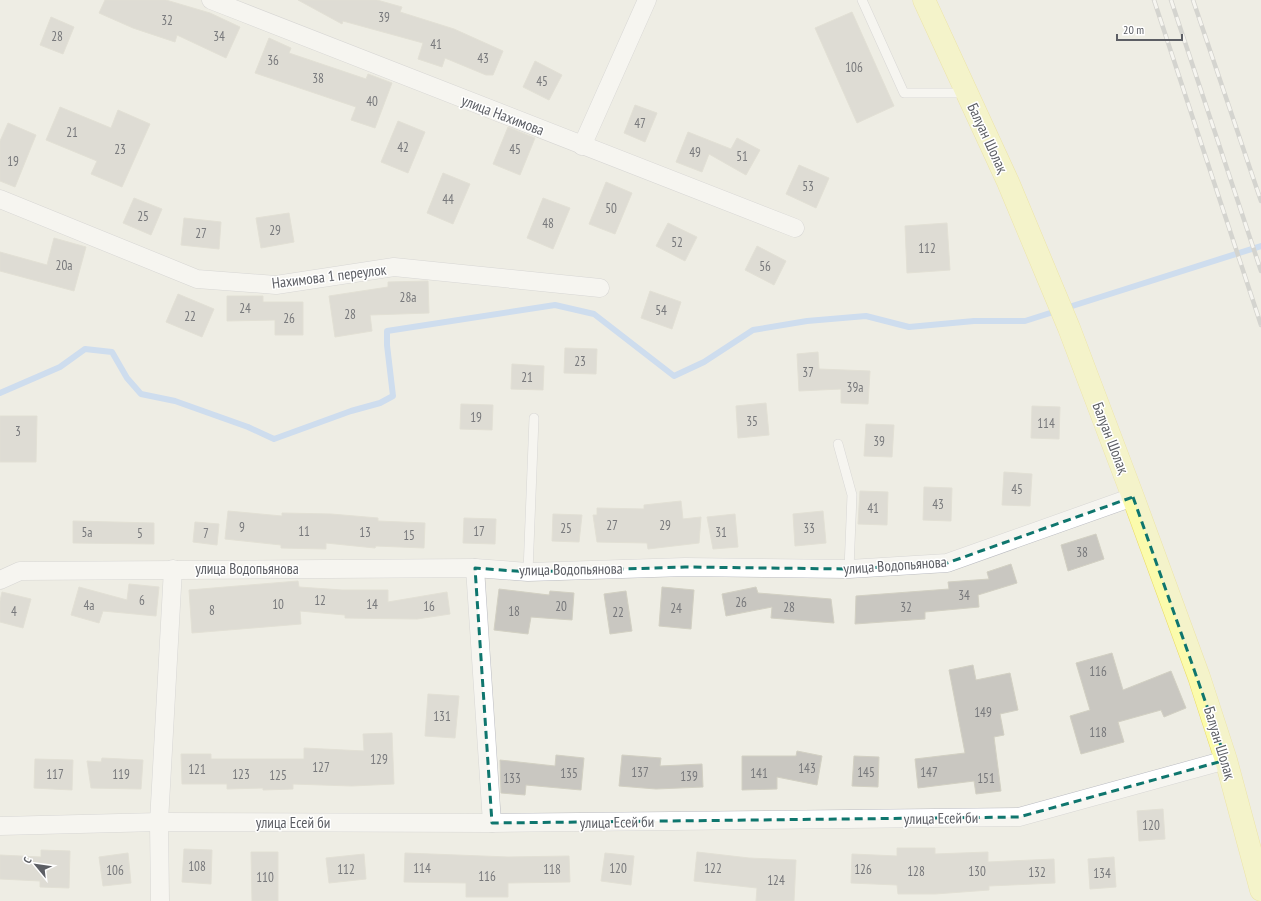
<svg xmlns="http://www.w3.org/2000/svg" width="1261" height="901" font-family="'PT Sans Narrow',sans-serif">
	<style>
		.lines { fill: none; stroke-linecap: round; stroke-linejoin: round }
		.stream { stroke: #a7c9fa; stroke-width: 6 }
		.building { fill: #c9c7c1; stroke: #d2d0c3 }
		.lane-casing { stroke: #bbbcc2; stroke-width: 10 }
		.street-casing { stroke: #bbbcc2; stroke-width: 19 }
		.primary-casing { stroke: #eada61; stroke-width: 23 }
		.lane { stroke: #fff; stroke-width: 9 }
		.street { stroke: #fff; stroke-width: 18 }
		.primary { stroke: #fbfbac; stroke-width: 22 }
		.rail-casing { stroke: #b4b5b5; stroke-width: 4.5 }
		.rail { stroke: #fff; stroke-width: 3; stroke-dasharray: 9; stroke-linecap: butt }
		.marked { fill: none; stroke: #0f766e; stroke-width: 3; stroke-dasharray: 8 5; stroke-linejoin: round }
		.labels { text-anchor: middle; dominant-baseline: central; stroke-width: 3; stroke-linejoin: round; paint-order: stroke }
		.number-label { font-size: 13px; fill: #77787b }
		.street-label { font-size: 15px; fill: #5c5e64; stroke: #fff }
	</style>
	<rect width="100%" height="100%" fill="#eeede4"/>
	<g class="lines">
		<path class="stream" d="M 0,393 L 60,367 L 85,349 L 112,352 L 127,378 L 141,394 L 175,401 L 248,427 L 274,439 L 351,411 L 380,403 L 393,396 L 387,345 L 387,331 L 555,305 L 594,314 L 674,376 L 704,362 L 753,330 L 807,321 L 866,316 L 909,327 L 974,321 L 1025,321 L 1261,246"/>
	</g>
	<g class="building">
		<path d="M 105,0 L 166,0 L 210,13 L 240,27 L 226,58 L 177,35 L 175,42 L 133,28 L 99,13 Z"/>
		<path d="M 298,0 L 377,0 L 402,7 L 400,12 L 454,29 L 503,51 L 493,75 L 486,75 L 445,58 L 442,67 L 418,59 L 423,43 L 343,21 L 342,24 Z"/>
		<path d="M 852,12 L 894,106 L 857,123 L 815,28 Z"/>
		<path d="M 51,17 L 74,27 L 63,54 L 40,45 Z"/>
		<path d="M 269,38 L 291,48 L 289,53 L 366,79 L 368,74 L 392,83 L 375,128 L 351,120 L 356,107 L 255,73 Z"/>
		<path d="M 535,61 L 562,75 L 549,100 L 523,87 Z"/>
		<path d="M 635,105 L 657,113 L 645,142 L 624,133 Z"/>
		<path d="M 60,107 L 111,128 L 118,110 L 150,124 L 122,187 L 91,174 L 97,161 L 46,140 Z"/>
		<path d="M 398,121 L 425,132 L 408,173 L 381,162 Z"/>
		<path d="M 8,123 L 36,135 L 15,187 L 0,181 L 0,141 Z"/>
		<path d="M 508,127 L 535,138 L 520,175 L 493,164 Z"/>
		<path d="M 688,132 L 731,149 L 737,138 L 760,150 L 746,175 L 709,154 L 702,172 L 676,162 Z"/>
		<path d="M 799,165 L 829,178 L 816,208 L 786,194 Z"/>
		<path d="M 443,173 L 470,184 L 453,224 L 427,213 Z"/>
		<path d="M 606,182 L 632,193 L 615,234 L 589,224 Z"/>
		<path d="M 134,198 L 162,209 L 151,235 L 123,223 Z"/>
		<path d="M 543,198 L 570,208 L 553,249 L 527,238 Z"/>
		<path d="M 289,213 L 294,242 L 261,248 L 256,218 Z"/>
		<path d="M 184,218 L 221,222 L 219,249 L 181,245 Z"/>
		<path d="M 668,223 L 697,237 L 685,261 L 656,246 Z"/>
		<path d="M 947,223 L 950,270 L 907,273 L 905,226 Z"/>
		<path d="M 54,238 L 86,247 L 74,291 L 0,271 L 0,252 L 47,265 Z"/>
		<path d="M 757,246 L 786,261 L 774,285 L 745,270 Z"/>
		<path d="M 428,281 L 429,313 L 370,315 L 372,331 L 335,337 L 329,296 L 388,287 L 388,282 Z"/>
		<path d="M 650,291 L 681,302 L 672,329 L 641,318 Z"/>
		<path d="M 178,294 L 214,309 L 202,337 L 166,322 Z"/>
		<path d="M 227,296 L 263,296 L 263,302 L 303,302 L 303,335 L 275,335 L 275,320 L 227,321 Z"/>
		<path d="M 565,348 L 597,349 L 596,374 L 564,373 Z"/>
		<path d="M 818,352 L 819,369 L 870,371 L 868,404 L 841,403 L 841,389 L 799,391 L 797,354 Z"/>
		<path d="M 512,364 L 544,366 L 543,390 L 511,389 Z"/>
		<path d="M 766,403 L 769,435 L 738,438 L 736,406 Z"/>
		<path d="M 461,404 L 493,405 L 492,430 L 460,429 Z"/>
		<path d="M 1032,406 L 1060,407 L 1059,439 L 1031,438 Z"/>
		<path d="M 0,416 L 37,416 L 36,462 L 0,462 Z"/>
		<path d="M 866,424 L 894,425 L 892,457 L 864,456 Z"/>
		<path d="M 1004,472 L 1032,474 L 1030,506 L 1002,505 Z"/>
		<path d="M 924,487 L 952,488 L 951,521 L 923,520 Z"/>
		<path d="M 860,491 L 888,492 L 887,525 L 858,524 Z"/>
		<path d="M 681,501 L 683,519 L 701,517 L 699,543 L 648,549 L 647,543 L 597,542 L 593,515 L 597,515 L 597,508 L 644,509 L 644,505 Z"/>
		<path d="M 228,511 L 282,516 L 282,513 L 331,514 L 378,518 L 378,521 L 425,523 L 424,548 L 376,546 L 375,548 L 326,543 L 326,549 L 281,548 L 281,545 L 225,539 Z"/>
		<path d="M 823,511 L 826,543 L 795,546 L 793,514 Z"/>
		<path d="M 553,514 L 582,515 L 579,542 L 552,541 Z"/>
		<path d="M 735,514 L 738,547 L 713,549 L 707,517 Z"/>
		<path d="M 464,518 L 496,519 L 495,544 L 463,543 Z"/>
		<path d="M 73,521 L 154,523 L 154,544 L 73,543 Z"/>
		<path d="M 195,522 L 219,524 L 217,545 L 193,542 Z"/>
		<path d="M 1096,534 L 1104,559 L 1068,571 L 1061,545 Z"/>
		<path d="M 1011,564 L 1017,583 L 978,595 L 979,607 L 925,612 L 925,619 L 855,624 L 856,596 L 949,589 L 948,582 L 989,579 L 987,572 Z"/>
		<path d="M 298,581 L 299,587 L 342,590 L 388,590 L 388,602 L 447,592 L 450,614 L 417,619 L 345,618 L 345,615 L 300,611 L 301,624 L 192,633 L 189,590 Z"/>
		<path d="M 129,584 L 159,587 L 156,616 L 103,611 L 99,623 L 71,615 L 79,587 L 127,600 Z"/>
		<path d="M 662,587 L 694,590 L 691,629 L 659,626 Z"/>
		<path d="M 756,587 L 758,593 L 831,599 L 834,623 L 771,618 L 772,607 L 726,616 L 722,594 Z"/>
		<path d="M 499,589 L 549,595 L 550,591 L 574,593 L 572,620 L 531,617 L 528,634 L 494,630 Z"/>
		<path d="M 626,591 L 632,631 L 610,634 L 604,594 Z"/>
		<path d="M 2,592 L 31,599 L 23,628 L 0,622 L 0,601 Z"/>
		<path d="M 1112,653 L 1123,690 L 1171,671 L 1186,708 L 1164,717 L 1161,710 L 1118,722 L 1124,742 L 1081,754 L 1070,716 L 1090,710 L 1076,663 Z"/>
		<path d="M 973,665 L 976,680 L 1010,673 L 1018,710 L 1000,714 L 1004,735 L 994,737 L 1001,791 L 976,794 L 974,781 L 918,788 L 915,759 L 965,753 L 949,670 Z"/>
		<path d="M 428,694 L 459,696 L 455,738 L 425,736 Z"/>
		<path d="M 392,733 L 394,784 L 352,786 L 293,784 L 293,789 L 263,790 L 263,788 L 227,789 L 227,784 L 182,784 L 181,754 L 211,754 L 211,759 L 304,759 L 304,748 L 364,751 L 363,734 Z"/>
		<path d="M 797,751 L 822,756 L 817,785 L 777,777 L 777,789 L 742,790 L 742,756 L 796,756 Z"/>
		<path d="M 556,755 L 584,758 L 581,790 L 526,785 L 525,795 L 501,793 L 500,760 L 555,766 Z"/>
		<path d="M 622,755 L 661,758 L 660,766 L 702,764 L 703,787 L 656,789 L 619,786 Z"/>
		<path d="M 854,756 L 879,757 L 878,787 L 852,786 Z"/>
		<path d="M 102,758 L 143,760 L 141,789 L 91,788 L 87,761 L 101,762 Z"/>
		<path d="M 35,759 L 73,760 L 72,790 L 34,788 Z"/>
		<path d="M 1163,809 L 1165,839 L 1139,841 L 1137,811 Z"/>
		<path d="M 897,848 L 935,848 L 935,854 L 988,852 L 988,862 L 1054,859 L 1055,883 L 989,886 L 989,890 L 935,894 L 898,894 L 897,885 L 851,883 L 852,854 L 897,856 Z"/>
		<path d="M 184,849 L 212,850 L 211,884 L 182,882 Z"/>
		<path d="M 41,850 L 70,851 L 69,888 L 40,887 L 40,881 L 0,879 L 0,855 L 41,857 Z"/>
		<path d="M 251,852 L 278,852 L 278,901 L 252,901 Z"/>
		<path d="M 697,852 L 749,858 L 796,860 L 794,901 L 756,901 L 757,888 L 694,881 Z"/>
		<path d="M 128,853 L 131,883 L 103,886 L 99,857 Z"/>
		<path d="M 405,853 L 508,857 L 569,856 L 570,882 L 508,883 L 508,897 L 466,897 L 466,883 L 404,882 Z"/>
		<path d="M 605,853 L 634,856 L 631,885 L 601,881 Z"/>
		<path d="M 364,854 L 366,879 L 329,883 L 326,858 Z"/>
		<path d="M 1114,857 L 1116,887 L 1090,889 L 1088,859 Z"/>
	</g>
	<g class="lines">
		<defs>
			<g id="lane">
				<path d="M 862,0 L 904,93 L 967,93"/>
				<path d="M 838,444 L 852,495 L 849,569"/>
				<path d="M 528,572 L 534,418"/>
			</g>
			<g id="street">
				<path d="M 211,0 L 795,228"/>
				<path d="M 582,146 L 647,0"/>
				<path d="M 0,199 L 197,279 L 276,285 L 394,267 L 600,288"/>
				<path d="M 475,568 L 492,823"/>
				<path d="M 0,580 L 20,571 L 475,568 L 528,572 L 685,567 L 849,569 L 947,563 L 1133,497"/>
				<path d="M 0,826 L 159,822 L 492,823 L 1019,817 L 1226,760"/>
				<path d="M 160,901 L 159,822 L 173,569"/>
			</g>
			<path id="primary" d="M 924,0 L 1008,182 L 1069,328 L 1133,497 L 1199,677 L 1226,760 L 1261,890"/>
		</defs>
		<use href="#lane" class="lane-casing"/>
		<use href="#street" class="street-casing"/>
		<use href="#primary" class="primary-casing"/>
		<use href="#lane" class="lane"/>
		<use href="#street" class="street"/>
		<use href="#primary" class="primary"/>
		<defs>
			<g id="rail">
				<path d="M 1154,0 L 1261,325"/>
				<path d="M 1171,0 L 1261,271"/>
				<path d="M 1193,0 L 1261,201"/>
			</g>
		</defs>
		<use href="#rail" class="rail-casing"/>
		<use href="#rail" class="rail"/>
	</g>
	<path d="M0 0H1261V901H0ZM 1133,497 L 1226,760 L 1019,817 L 492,823 L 475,568 L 528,572 L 685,567 L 849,569 L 947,563 Z" fill="#eeede4" fill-opacity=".55" fill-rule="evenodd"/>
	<path class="marked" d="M 1133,497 L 1226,760 L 1019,817 L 492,823 L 475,568 L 528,572 L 685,567 L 849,569 L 947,563 Z"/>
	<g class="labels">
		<g class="number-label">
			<text x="384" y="17">39</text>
			<text x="167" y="20">32</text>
			<text x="57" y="36">28</text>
			<text x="219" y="36">34</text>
			<text x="436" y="44">41</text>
			<text x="483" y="58">43</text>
			<text x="273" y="60">36</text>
			<text x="854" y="67">106</text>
			<text x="318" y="78">38</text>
			<text x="542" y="81">45</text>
			<text x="372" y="101">40</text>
			<text x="640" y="123">47</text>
			<text x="72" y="132">21</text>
			<text x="403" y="147">42</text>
			<text x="120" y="149">23</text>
			<text x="515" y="149">45</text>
			<text x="695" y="152">49</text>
			<text x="742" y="156">51</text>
			<text x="13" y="161">19</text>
			<text x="808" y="186">53</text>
			<text x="448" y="199">44</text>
			<text x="611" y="208">50</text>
			<text x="143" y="216">25</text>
			<text x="548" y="223">48</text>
			<text x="275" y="230">29</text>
			<text x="201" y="233">27</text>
			<text x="677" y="242">52</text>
			<text x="927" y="248">112</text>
			<text x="64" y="265">20а</text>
			<text x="765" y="266">56</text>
			<text x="408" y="297">28а</text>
			<text x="245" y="308">24</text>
			<text x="661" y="310">54</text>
			<text x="350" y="314">28</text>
			<text x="190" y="316">22</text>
			<text x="289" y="318">26</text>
			<text x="580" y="361">23</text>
			<text x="808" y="372">37</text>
			<text x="527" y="377">21</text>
			<text x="855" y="387">39а</text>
			<text x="476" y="417">19</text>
			<text x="752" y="421">35</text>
			<text x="1046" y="423">114</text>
			<text x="18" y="431">3</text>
			<text x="879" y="441">39</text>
			<text x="1017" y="489">45</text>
			<text x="938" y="504">43</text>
			<text x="873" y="508">41</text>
			<text x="612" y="525">27</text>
			<text x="665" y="525">29</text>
			<text x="242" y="527">9</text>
			<text x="566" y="528">25</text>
			<text x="809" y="528">33</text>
			<text x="304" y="531">11</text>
			<text x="479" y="531">17</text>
			<text x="87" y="532">5а</text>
			<text x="365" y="532">13</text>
			<text x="721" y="532">31</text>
			<text x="140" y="533">5</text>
			<text x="206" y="533">7</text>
			<text x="409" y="535">15</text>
			<text x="1082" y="552">38</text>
			<text x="964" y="595">34</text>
			<text x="142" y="600">6</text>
			<text x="320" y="600">12</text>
			<text x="741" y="602">26</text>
			<text x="278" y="604">10</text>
			<text x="372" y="604">14</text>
			<text x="89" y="605">4а</text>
			<text x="429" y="606">16</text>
			<text x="561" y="606">20</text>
			<text x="789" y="607">28</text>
			<text x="906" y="607">32</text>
			<text x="676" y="608">24</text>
			<text x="212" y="610">8</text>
			<text x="14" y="611">4</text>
			<text x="514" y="611">18</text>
			<text x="618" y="612">22</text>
			<text x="1098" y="671">116</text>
			<text x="983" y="712">149</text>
			<text x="442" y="716">131</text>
			<text x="1098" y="732">118</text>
			<text x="379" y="759">129</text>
			<text x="321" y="767">127</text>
			<text x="807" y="768">143</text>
			<text x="197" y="769">121</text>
			<text x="640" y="772">137</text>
			<text x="866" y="772">145</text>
			<text x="929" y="772">147</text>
			<text x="569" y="773">135</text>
			<text x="759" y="773">141</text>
			<text x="55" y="774">117</text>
			<text x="121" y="774">119</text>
			<text x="241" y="774">123</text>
			<text x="278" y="775">125</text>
			<text x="689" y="776">139</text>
			<text x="512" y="778">133</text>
			<text x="986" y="778">151</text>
			<text x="1151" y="825">120</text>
			<text x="197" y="866">108</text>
			<text x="422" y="868">114</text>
			<text x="618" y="868">120</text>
			<text x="713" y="868">122</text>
			<text x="346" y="869">112</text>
			<text x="552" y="869">118</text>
			<text x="863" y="869">126</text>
			<text x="115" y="870">106</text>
			<text x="916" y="871">128</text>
			<text x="977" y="871">130</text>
			<text x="1037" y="872">132</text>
			<text x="1102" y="873">134</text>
			<text x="487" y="876">116</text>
			<text x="265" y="877">110</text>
			<text x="776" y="880">124</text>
		</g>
		<g class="street-label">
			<text transform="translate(503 115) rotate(21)">улица Нахимова</text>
			<text transform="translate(988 138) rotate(65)">Балуан Шолақ</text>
			<text transform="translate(329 276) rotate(-7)">Нахимова 1 переулок</text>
			<text transform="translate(1111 438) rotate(69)">Балуан Шолақ</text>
			<text transform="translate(895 565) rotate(-4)">улица Водопьянова</text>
			<text x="247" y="568">улица Водопьянова</text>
			<text transform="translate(571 569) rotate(-1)">улица Водопьянова</text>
			<text transform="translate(1220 743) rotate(73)">Балуан Шолақ</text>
			<text transform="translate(941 818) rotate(-1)">улица Есей би</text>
			<text x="293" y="822">улица Есей би</text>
			<text transform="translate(617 822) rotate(-1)">улица Есей би</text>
		</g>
	</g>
	<g transform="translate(36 865) rotate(299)" stroke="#ffffff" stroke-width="3" paint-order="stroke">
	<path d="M0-3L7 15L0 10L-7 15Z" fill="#5c5e64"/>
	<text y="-6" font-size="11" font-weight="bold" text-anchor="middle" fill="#5c5e64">С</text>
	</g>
	<path d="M1117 34v6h65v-6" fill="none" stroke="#5c5e64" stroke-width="2"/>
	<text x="1123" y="34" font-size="12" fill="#5c5e64" stroke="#ffffff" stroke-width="3" paint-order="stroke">20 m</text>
</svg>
